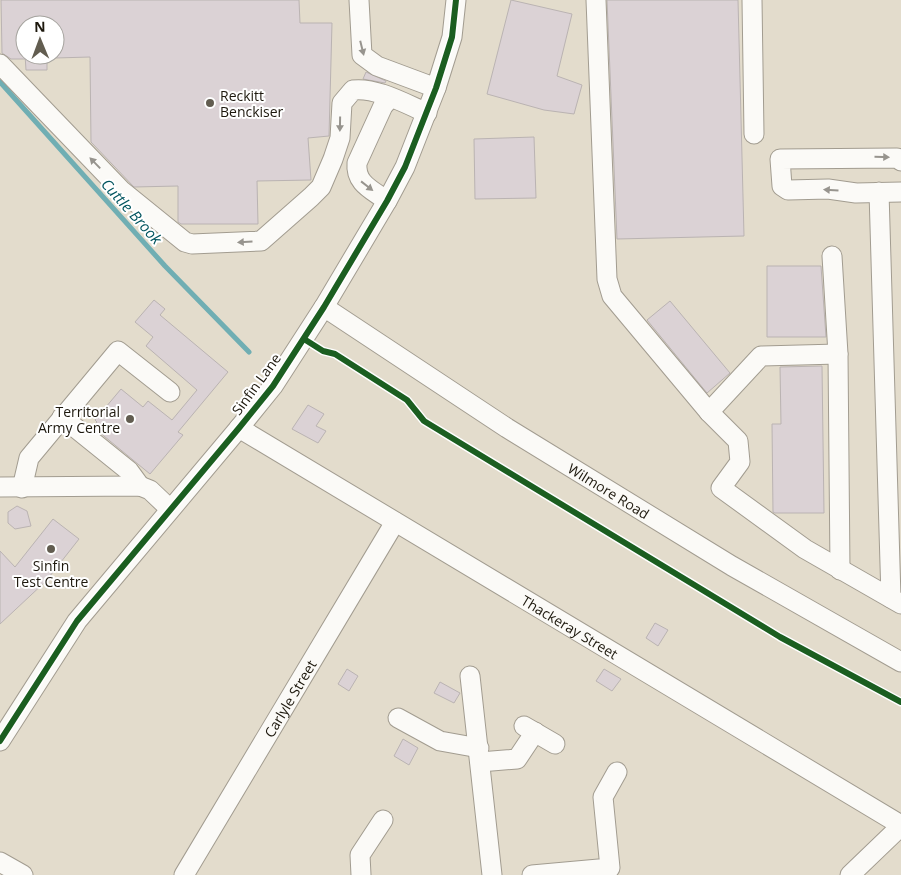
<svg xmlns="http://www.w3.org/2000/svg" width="901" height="875" font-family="'Open Sans',sans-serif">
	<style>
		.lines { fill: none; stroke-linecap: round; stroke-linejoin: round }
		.stream { stroke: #70aeb3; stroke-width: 5 }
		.building { fill: #dbd2d5; stroke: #bab3b2 }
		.minor-casing { stroke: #a29c90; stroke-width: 21 }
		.minor { stroke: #fbfaf7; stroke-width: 19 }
		.cycleway-casing { stroke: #fff; stroke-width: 9 }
		.cycleway { stroke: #1b5e20; stroke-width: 6 }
		.oneway { fill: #97948e }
		.poi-dot { fill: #625d50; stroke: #fff; stroke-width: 2 }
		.labels { text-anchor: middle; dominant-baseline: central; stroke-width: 4; stroke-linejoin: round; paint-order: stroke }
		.poi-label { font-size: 14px; fill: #1d180d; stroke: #fff; text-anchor: start }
		.street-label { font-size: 14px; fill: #1d180d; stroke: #fff }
		.water-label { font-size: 15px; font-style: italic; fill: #00545e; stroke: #fff }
	</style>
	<rect width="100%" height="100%" fill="#e3dccc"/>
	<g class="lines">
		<path class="stream" d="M 0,82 L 165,266 L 249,352"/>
	</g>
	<g class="building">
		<path d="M 1,0 L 299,0 L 300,23 L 332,23 L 329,136 L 308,138 L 311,180 L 257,181 L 258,224 L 181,224 L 178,222 L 178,186 L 134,187 L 91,142 L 90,57 L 55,58 L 55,25 L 25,25 L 25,59 L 11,59 L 2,53 Z"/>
		<path d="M 511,0 L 572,14 L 557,76 L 582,85 L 574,114 L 544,110 L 487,94 Z"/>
		<path d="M 607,0 L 738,0 L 744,236 L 617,239 Z"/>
		<path d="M 25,55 L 47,55 L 47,70 L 26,70 Z"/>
		<path d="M 366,72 L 386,81 L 385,83 L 363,79 Z"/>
		<path d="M 534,137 L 536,198 L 475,199 L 474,139 Z"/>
		<path d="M 767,266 L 821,266 L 826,337 L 767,337 Z"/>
		<path d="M 154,300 L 165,309 L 160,315 L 228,372 L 178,432 L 183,435 L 150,474 L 93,427 L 97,422 L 95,420 L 121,389 L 143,407 L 148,401 L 172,420 L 197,390 L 146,346 L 153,337 L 135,322 Z"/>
		<path d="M 670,301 L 730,373 L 707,393 L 647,320 Z"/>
		<path d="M 822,366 L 824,513 L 775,513 L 773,512 L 772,424 L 781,424 L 780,367 Z"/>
		<path d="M 308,405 L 324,414 L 316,426 L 326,431 L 318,443 L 292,429 Z"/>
		<path d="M 17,506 L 27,511 L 31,526 L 15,529 L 8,523 L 8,512 Z"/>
		<path d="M 53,519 L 79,539 L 46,581 L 0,624 L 0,551 L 15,567 Z"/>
		<path d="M 655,623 L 668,630 L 658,646 L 646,638 Z"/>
		<path d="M 347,669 L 358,676 L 349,691 L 338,684 Z"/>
		<path d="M 604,669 L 621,679 L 612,691 L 596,681 Z"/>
		<path d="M 440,682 L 460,693 L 454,703 L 434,693 Z"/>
		<path d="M 403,739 L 418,748 L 409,765 L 394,756 Z"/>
	</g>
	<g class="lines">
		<defs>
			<g id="minor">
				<path d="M 359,0 L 362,55 L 377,66 L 436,88"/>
				<path d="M 596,0 L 607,279 L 612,296 L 709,412 L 738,441 L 740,462 L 721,488 L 805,549 L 901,604"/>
				<path d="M 752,0 L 754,134"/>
				<path d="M 0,64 L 122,191 L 185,242 L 192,244 L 261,241 L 311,197 L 321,187 L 333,159 L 340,138 L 342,103 L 353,90 C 376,87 406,104 427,113"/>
				<path d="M 901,161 L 897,158 L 780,159 L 782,186 L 788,190 L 828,189 L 856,193 L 901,192"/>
				<path d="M 879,192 L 891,598"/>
				<path d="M 387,201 C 373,190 355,184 357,163 L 383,106 L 390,98"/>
				<path d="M 832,256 L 838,354 L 840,570"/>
				<path id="s1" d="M 324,307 L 507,428 L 732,566 L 901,662"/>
				<path d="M 709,412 L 761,356 L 838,354"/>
				<path d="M 62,417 L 129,471 L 140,486"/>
				<path id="s2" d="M 239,428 L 901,825"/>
				<path d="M 0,487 L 140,486 L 150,490 L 170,509"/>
				<path d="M 22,488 L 29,458 L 118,351 L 170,392"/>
				<path d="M 470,676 L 492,875"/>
				<path d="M 398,718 L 440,741 L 479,748"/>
				<path d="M 524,726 L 555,744"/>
				<path d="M 0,741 L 77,621 L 239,428 L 273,386 L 324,307 L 387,201 L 405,167 L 436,88 L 452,37 L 456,0"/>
				<path d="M 480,762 L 517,759 L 535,732"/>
				<path d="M 0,862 L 23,875"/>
				<path id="s3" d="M 184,875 L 395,522"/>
				<path d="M 361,875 L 360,855 L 383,820"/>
				<path d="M 532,875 L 610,868 L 603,797 L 617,772"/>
				<path d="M 850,875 L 901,826"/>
			</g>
		</defs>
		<use href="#minor" class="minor-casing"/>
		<use href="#minor" class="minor"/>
		<defs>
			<g id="cycleway">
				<path d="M 304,339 L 323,351 L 335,354 L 407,400 L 424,421 L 780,637 L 901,702"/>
				<path d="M 0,741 L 77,621 L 239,428 L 273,386 L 324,307 L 387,201 L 405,167 L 436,88 L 452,37 L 456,0"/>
			</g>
		</defs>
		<use href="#cycleway" class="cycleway-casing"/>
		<use href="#cycleway" class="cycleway"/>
	</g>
	<defs><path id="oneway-solid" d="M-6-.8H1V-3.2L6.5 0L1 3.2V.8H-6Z" transform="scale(1.25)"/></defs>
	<g class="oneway">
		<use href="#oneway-solid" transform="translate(362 48) rotate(76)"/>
		<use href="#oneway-solid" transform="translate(340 124) rotate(91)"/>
		<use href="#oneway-solid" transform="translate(882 157) rotate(1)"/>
		<use href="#oneway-solid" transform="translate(95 163) rotate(-134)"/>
		<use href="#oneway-solid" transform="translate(367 186) rotate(38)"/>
		<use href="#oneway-solid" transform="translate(831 190) rotate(-176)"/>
		<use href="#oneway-solid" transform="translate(245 242) rotate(177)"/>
	</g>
	<g class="poi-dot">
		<circle cx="210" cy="103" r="5"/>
		<circle cx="130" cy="419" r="5"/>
		<circle cx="51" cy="549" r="5"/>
	</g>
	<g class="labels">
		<g class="poi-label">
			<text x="220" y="95">Reckitt<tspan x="220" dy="16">Benckiser</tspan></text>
			<text x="120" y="411" text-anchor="end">Territorial<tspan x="120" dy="16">Army Centre</tspan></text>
			<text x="51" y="565" text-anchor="middle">Sinfin<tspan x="51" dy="16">Test Centre</tspan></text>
		</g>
		<g class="street-label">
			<text transform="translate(256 384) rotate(-54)">Sinfin Lane</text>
			<text stroke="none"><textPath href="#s1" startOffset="339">Wilmore Road</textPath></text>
			<text stroke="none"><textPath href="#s2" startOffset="386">Thackeray Street</textPath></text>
			<text stroke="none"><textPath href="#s3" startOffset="206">Carlyle Street</textPath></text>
		</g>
		<g class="water-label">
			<text transform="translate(132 211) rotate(48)">Cuttle Brook</text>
		</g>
	</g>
	<g transform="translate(40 40) rotate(359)"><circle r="24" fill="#ffffff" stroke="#a5a39e"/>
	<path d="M0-4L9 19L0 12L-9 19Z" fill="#625d50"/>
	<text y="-8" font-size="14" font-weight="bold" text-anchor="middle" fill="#1d180d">N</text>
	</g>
</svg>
